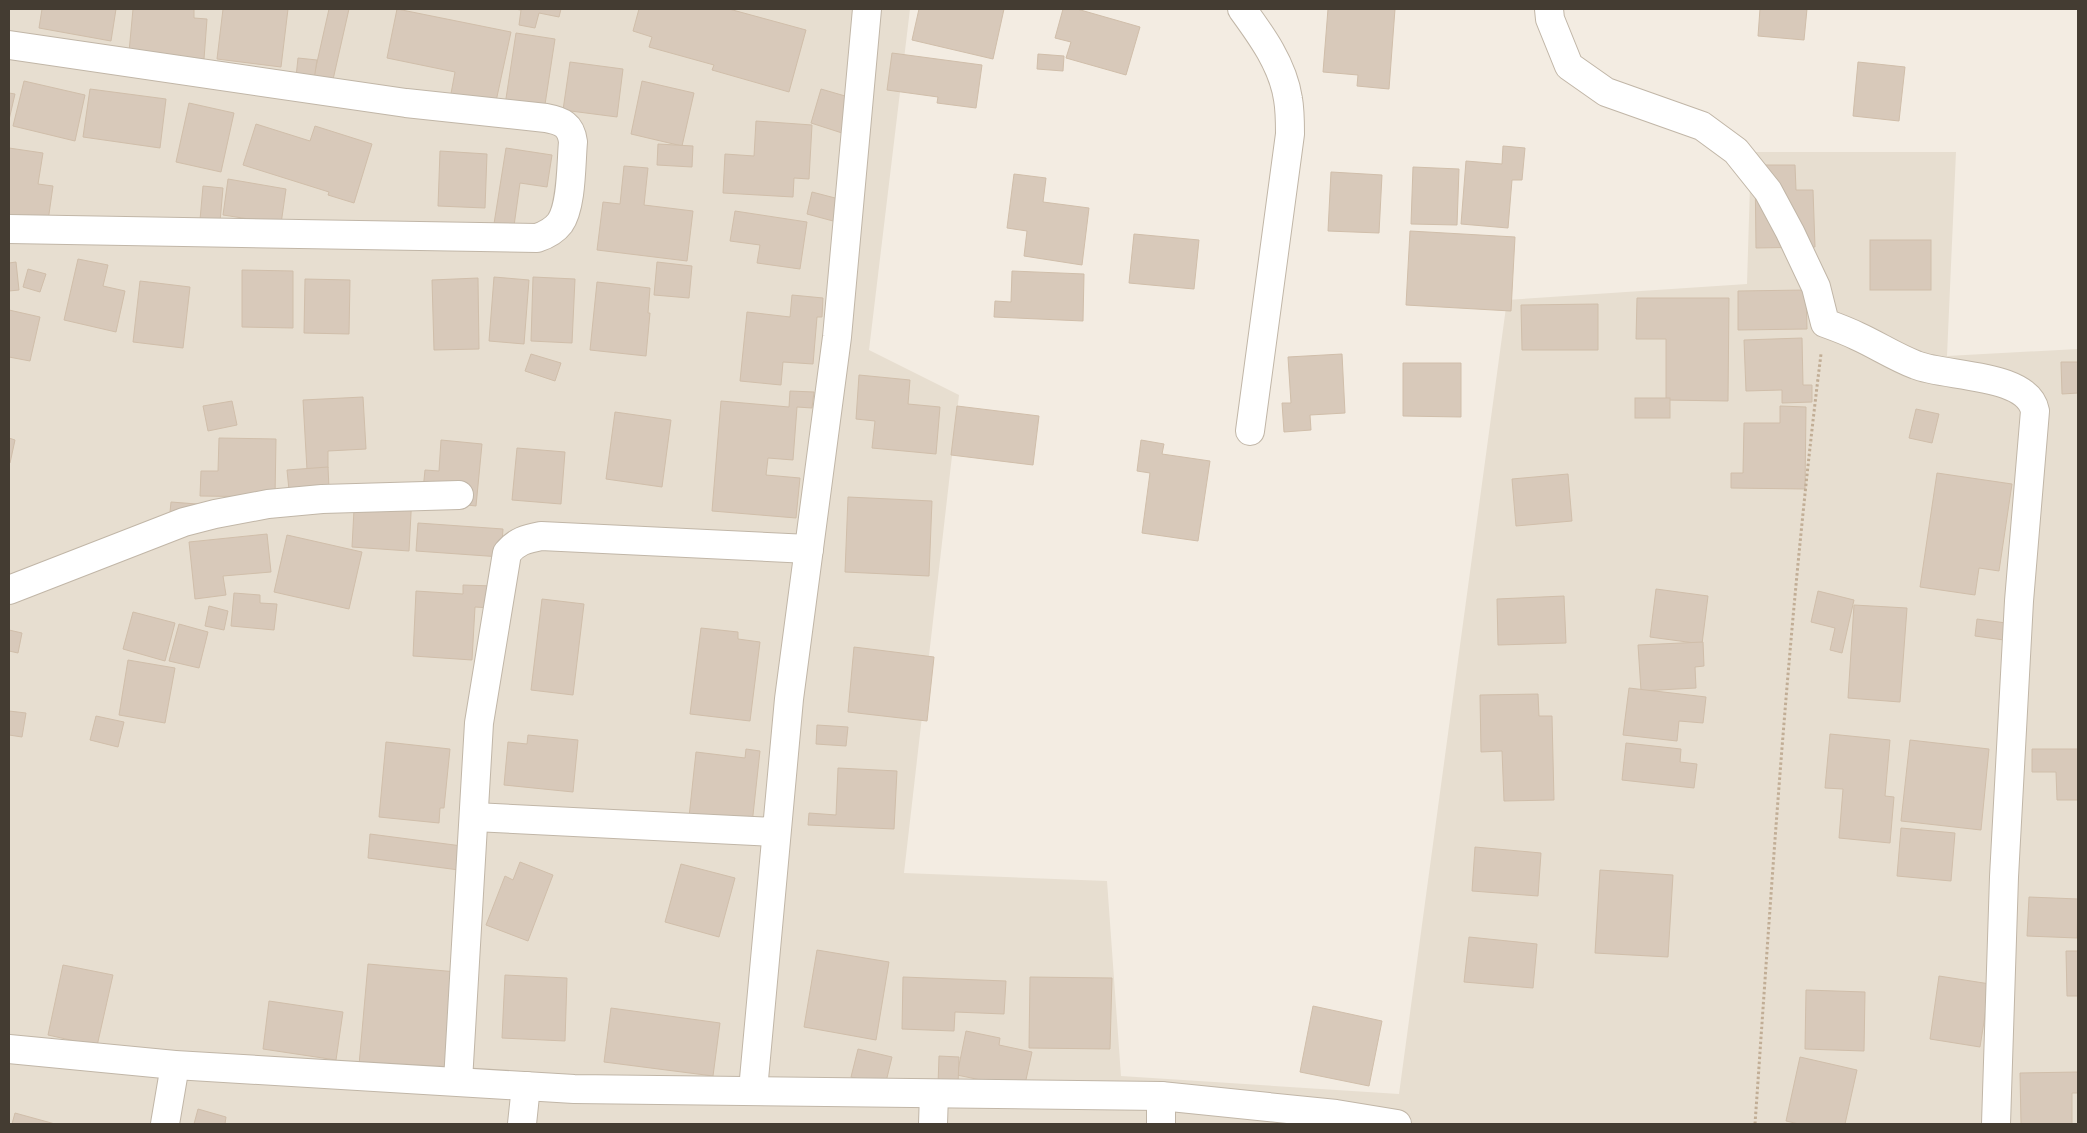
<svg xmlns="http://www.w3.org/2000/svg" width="2087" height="1133" font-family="'Open Sans',sans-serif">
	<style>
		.residential { fill: #e7ded0 }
		.building { fill: #d8c9ba; stroke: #d0beaa }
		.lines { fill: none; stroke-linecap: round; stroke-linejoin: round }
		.street-casing { stroke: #c1b6a7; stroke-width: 30 }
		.path { stroke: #c1ad95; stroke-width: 3; stroke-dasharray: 2.5 2.5; stroke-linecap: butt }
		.street { stroke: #fff; stroke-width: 28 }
	</style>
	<rect width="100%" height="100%" fill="#f3ece2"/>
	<path class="residential" d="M 9,9 L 910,9 L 869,350 L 959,395 L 904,873 L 1107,881 L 1121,1076 L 1399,1094 L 1507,300 L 1747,284 L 1751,152 L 1956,152 L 1947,356 L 2078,349 L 2078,1124 L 9,1124 Z"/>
	<g class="building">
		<path d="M 42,9 L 116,9 L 111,41 L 39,28 Z"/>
		<path d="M 133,9 L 194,9 L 194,18 L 207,19 L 204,59 L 129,52 Z"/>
		<path d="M 223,9 L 288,9 L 281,67 L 217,59 Z"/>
		<path d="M 329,9 L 349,9 L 332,84 L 313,80 Z"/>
		<path d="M 397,9 L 511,32 L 495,106 L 450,99 L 455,72 L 387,58 Z"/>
		<path d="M 514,9 L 561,9 L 559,17 L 539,13 L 535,28 L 519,25 L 521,10 Z"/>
		<path d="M 639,9 L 729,9 L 806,30 L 789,92 L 712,70 L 714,65 L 649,47 L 652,37 L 633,31 Z"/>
		<path d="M 919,9 L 1004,9 L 993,59 L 912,40 Z"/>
		<path d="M 1063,9 L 1077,9 L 1140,27 L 1126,75 L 1066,58 L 1071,42 L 1055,38 Z"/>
		<path d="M 1328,9 L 1395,9 L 1389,89 L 1357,86 L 1358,75 L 1323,72 Z"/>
		<path d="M 1760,9 L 1807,9 L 1804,40 L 1758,36 Z"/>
		<path d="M 516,33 L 555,39 L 544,111 L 505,105 Z"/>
		<path d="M 892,53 L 982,65 L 976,108 L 937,103 L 938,97 L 887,90 Z"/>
		<path d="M 1038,54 L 1064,56 L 1063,71 L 1037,69 Z"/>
		<path d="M 298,58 L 317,60 L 314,80 L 296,77 Z"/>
		<path d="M 570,62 L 623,69 L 617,117 L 563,110 Z"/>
		<path d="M 1858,62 L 1905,67 L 1899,121 L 1853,116 Z"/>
		<path d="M 24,81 L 85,95 L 75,141 L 13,126 Z"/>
		<path d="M 642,81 L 694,93 L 682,146 L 631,134 Z"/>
		<path d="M 90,89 L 166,99 L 160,148 L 83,137 Z"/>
		<path d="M 821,89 L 852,98 L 842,133 L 811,123 Z"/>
		<path d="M 9,93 L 15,94 L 9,120 Z"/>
		<path d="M 189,103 L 234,113 L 221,172 L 176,162 Z"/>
		<path d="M 756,121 L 812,125 L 809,179 L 794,178 L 793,197 L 723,193 L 725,154 L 754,156 Z"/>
		<path d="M 256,124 L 310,141 L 315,126 L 372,144 L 354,203 L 328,195 L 329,192 L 243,165 Z"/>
		<path d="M 658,144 L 693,146 L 692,167 L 657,165 Z"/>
		<path d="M 1503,146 L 1525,148 L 1522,180 L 1512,180 L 1508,228 L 1461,224 L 1466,161 L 1502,164 Z"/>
		<path d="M 9,148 L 43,153 L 38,184 L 53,186 L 48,221 L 9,216 Z"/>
		<path d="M 506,148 L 552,155 L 547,187 L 520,183 L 513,233 L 493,230 Z"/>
		<path d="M 440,151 L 487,154 L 485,208 L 438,206 Z"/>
		<path d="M 1755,165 L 1795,165 L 1796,190 L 1813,190 L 1815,247 L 1756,248 Z"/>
		<path d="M 624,166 L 648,168 L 644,205 L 693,211 L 687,261 L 597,250 L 603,202 L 620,204 Z"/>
		<path d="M 1413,167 L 1459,169 L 1457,225 L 1411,224 Z"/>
		<path d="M 1331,172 L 1382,175 L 1379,233 L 1328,231 Z"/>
		<path d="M 1014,174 L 1046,178 L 1043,202 L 1089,208 L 1082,265 L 1024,256 L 1027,231 L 1007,228 Z"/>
		<path d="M 228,179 L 286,189 L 281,224 L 223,215 Z"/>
		<path d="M 203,186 L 223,188 L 220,222 L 200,220 Z"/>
		<path d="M 812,192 L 839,199 L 833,221 L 807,214 Z"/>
		<path d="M 735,211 L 807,222 L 800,269 L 757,263 L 760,245 L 730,241 Z"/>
		<path d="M 1410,231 L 1515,237 L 1511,311 L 1406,305 Z"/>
		<path d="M 1134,234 L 1199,240 L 1194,289 L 1129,283 Z"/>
		<rect x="1870" y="240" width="61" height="50"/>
		<path d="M 78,259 L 108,265 L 103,286 L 125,291 L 116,332 L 64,320 Z"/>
		<path d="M 16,262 L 19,290 L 9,291 L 9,263 Z"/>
		<path d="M 657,262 L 692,266 L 689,298 L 654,295 Z"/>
		<path d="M 28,269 L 46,274 L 40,292 L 23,287 Z"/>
		<path d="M 242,270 L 293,271 L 293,328 L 242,327 Z"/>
		<path d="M 1012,271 L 1084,274 L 1083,321 L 994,317 L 995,301 L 1011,302 Z"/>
		<path d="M 494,277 L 529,280 L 524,344 L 489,341 Z"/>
		<path d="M 533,277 L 575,279 L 572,343 L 531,341 Z"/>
		<path d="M 478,278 L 479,349 L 434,350 L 432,280 Z"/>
		<path d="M 305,279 L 350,280 L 349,334 L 304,333 Z"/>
		<path d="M 140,281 L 190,287 L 183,348 L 133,342 Z"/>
		<path d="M 597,282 L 650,288 L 648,313 L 650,313 L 646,356 L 590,350 Z"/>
		<path d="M 1806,290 L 1807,329 L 1738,330 L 1738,291 Z"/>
		<path d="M 792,295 L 823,298 L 822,317 L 817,317 L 813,364 L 783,362 L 781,385 L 740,381 L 747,312 L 790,317 Z"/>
		<path d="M 1637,298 L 1729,298 L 1728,401 L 1666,400 L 1666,339 L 1636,339 Z"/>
		<path d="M 1598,304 L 1598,350 L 1522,350 L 1521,305 Z"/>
		<path d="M 9,310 L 40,317 L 30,361 L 9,357 Z"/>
		<path d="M 1802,338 L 1803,385 L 1812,385 L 1812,402 L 1782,403 L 1782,390 L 1746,391 L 1744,340 Z"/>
		<path d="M 531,354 L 561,363 L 555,381 L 525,371 Z"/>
		<path d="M 1342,354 L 1345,413 L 1310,415 L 1311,430 L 1284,432 L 1282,403 L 1291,403 L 1288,357 Z"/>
		<path d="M 2061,362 L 2078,362 L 2078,393 L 2062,394 Z"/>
		<path d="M 1403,363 L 1461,363 L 1461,417 L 1403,416 Z"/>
		<path d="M 859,375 L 910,380 L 908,404 L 940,407 L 936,454 L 872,448 L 875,421 L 856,419 Z"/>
		<path d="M 790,391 L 814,392 L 812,408 L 797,407 L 793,460 L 768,458 L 766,475 L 800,478 L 796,518 L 712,511 L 721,401 L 789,407 Z"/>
		<path d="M 363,397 L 366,449 L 328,451 L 328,468 L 307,470 L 303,400 Z"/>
		<rect x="1635" y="398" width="35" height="20"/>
		<path d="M 232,401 L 237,425 L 208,431 L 203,406 Z"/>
		<path d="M 957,406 L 1039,416 L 1033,465 L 951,455 Z"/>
		<path d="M 1780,406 L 1806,407 L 1805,489 L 1731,488 L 1731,473 L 1743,473 L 1744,423 L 1780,423 Z"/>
		<path d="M 1916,409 L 1939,414 L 1932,443 L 1909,438 Z"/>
		<path d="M 615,412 L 671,420 L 662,487 L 606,479 Z"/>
		<path d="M 9,438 L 15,440 L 10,463 L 9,463 Z"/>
		<path d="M 219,438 L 276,439 L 275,497 L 200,496 L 201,471 L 218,471 Z"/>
		<path d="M 441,440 L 482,444 L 476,506 L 422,500 L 425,470 L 439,471 Z"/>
		<path d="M 1141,440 L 1164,444 L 1162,454 L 1210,461 L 1198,541 L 1142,533 L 1150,473 L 1137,471 Z"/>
		<path d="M 517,448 L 565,452 L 561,504 L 512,500 Z"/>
		<path d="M 328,467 L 329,488 L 289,490 L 287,470 Z"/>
		<path d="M 1937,473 L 2012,484 L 1999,571 L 1979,568 L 1975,595 L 1920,587 Z"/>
		<path d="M 1568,474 L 1572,521 L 1516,526 L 1512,479 Z"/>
		<path d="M 355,491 L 412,495 L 409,551 L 352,547 Z"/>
		<path d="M 848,497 L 932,501 L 929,576 L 845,572 Z"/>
		<path d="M 171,502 L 197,504 L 169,523 Z"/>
		<path d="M 418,523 L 503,529 L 501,557 L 416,551 Z"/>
		<path d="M 267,534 L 271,572 L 223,576 L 226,595 L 195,599 L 189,542 Z"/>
		<path d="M 287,535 L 362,552 L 349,609 L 274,592 Z"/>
		<path d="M 463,585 L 493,586 L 492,608 L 475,607 L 472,660 L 413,656 L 416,591 L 463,594 Z"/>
		<path d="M 1656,589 L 1708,596 L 1702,644 L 1650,637 Z"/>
		<path d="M 1818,591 L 1854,600 L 1842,653 L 1830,650 L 1835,628 L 1811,622 Z"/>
		<path d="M 234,593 L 260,595 L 260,603 L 277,604 L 274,630 L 231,626 Z"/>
		<path d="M 1564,596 L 1566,643 L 1498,645 L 1497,599 Z"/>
		<path d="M 542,599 L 584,604 L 573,695 L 531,690 Z"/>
		<path d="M 1854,605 L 1907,608 L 1900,702 L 1848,698 Z"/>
		<path d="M 209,606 L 228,611 L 224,630 L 205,626 Z"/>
		<path d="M 133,612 L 175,623 L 165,661 L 123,649 Z"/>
		<path d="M 1977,619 L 2006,623 L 2004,640 L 1975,636 Z"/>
		<path d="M 179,624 L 208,632 L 199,668 L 169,661 Z"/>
		<path d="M 701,628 L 738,632 L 738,639 L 760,642 L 750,721 L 690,714 Z"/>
		<path d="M 9,630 L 22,633 L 18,653 L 9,651 Z"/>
		<path d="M 1703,642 L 1704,666 L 1695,667 L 1696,688 L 1641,691 L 1638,645 Z"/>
		<path d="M 854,647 L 934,657 L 927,721 L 848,712 Z"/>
		<path d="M 128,660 L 175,668 L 165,723 L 119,715 Z"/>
		<path d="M 1629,688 L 1706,697 L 1703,723 L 1679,721 L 1677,741 L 1623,735 Z"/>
		<path d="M 1538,694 L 1539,716 L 1552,716 L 1554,800 L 1504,801 L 1502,751 L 1481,752 L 1480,695 Z"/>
		<path d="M 9,711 L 26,713 L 22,737 L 9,735 Z"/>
		<path d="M 96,716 L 124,722 L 118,747 L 90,740 Z"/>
		<path d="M 817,725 L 848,727 L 846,746 L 816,744 Z"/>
		<path d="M 1830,734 L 1890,740 L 1885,796 L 1894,797 L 1890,843 L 1839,838 L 1843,789 L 1825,788 Z"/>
		<path d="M 528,735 L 578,740 L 573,792 L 504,785 L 508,742 L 527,744 Z"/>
		<path d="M 1910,740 L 1989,749 L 1981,830 L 1901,821 Z"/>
		<path d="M 386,742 L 450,749 L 444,808 L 440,808 L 439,823 L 379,817 Z"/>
		<path d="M 1626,743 L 1681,749 L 1680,762 L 1697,764 L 1694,788 L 1622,780 Z"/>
		<path d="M 746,749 L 760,751 L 752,824 L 689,817 L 696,752 L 745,758 Z"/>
		<path d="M 2032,749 L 2078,749 L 2078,800 L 2057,800 L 2056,772 L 2032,772 Z"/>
		<path d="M 838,768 L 897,771 L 894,829 L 808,825 L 809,813 L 836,815 Z"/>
		<path d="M 1901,828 L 1955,833 L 1951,881 L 1897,876 Z"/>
		<path d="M 370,834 L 462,846 L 459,870 L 368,858 Z"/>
		<path d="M 1475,847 L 1541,853 L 1538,896 L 1472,891 Z"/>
		<path d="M 520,862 L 553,875 L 528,941 L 486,925 L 505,876 L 513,880 Z"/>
		<path d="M 681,864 L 735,878 L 719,937 L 665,922 Z"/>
		<path d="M 1600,870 L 1673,875 L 1668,957 L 1595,953 Z"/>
		<path d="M 2029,897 L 2078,899 L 2077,938 L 2027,936 Z"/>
		<path d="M 1469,937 L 1537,944 L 1533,988 L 1464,982 Z"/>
		<path d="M 817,950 L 889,962 L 876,1040 L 804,1027 Z"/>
		<path d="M 2066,951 L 2078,951 L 2078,996 L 2067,996 Z"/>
		<path d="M 368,964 L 457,972 L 447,1073 L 359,1065 Z"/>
		<path d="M 63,965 L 113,975 L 97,1046 L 48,1035 Z"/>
		<path d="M 505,975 L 567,978 L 565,1041 L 502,1038 Z"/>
		<path d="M 1939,976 L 1990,984 L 1980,1047 L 1930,1039 Z"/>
		<path d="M 903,977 L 1006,981 L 1004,1014 L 955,1012 L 954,1031 L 902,1029 Z"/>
		<path d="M 1030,977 L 1112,978 L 1110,1049 L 1029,1048 Z"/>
		<path d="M 1806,990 L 1865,992 L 1864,1051 L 1805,1049 Z"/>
		<path d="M 269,1001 L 343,1012 L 336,1060 L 263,1049 Z"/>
		<path d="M 1313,1006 L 1382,1021 L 1369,1086 L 1300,1072 Z"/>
		<path d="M 611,1008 L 720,1023 L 713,1076 L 604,1062 Z"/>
		<path d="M 966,1031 L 1000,1038 L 999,1045 L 1032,1052 L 1024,1089 L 957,1075 Z"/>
		<path d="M 858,1049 L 892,1057 L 885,1086 L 851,1077 Z"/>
		<path d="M 939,1056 L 959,1057 L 958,1086 L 938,1085 Z"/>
		<path d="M 1800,1057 L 1857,1070 L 1845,1124 L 1799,1124 L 1786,1121 Z"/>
		<path d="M 2078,1072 L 2078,1093 L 2072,1093 L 2072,1124 L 2021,1124 L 2020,1073 Z"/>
		<path d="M 198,1109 L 226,1117 L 225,1124 L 194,1124 Z"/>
		<path d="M 15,1113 L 55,1124 L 12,1124 Z"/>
	</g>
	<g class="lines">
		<defs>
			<g id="street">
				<path d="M 1242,9 C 1261,35 1283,65 1288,99 C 1290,110 1290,122 1290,134 L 1250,431"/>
				<path d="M 1549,9 L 1550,19 L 1569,66 L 1606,92 L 1702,126 L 1736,151 L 1768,191 L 1790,232 L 1816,287 L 1825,323 C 1836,327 1847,331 1857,336 C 1877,345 1895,357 1916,365 C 1945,377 2028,373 2035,411 L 2019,601 L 2004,877 L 1996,1124"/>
				<path d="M 9,45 L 406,103 L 546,118 C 562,121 571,125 573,142 C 571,163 572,206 560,223 C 554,231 546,235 537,238 L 9,229"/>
				<path d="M 9,590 L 184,522 L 215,514 L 268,504 L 322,499 L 459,495"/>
				<path d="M 474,817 L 776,832"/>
				<path d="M 9,1049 L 175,1065 L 574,1089 L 1161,1096 L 1336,1114 L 1397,1124"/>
				<path d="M 458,1081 L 479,723 L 507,553 C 517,541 526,539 541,536 L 809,549"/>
				<path d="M 753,1090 L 789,699 L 837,337 L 867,9"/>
				<path d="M 165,1124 L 175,1065"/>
				<path d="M 522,1124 L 526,1086"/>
				<path d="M 933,1124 L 934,1094"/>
				<path d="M 1161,1124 L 1161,1096"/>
			</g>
		</defs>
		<use href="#street" class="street-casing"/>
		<path class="path" d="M 1755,1124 C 1773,867 1789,610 1821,354"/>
		<use href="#street" class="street"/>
	</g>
	<rect width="2087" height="1133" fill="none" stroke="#443c32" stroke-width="20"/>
</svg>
